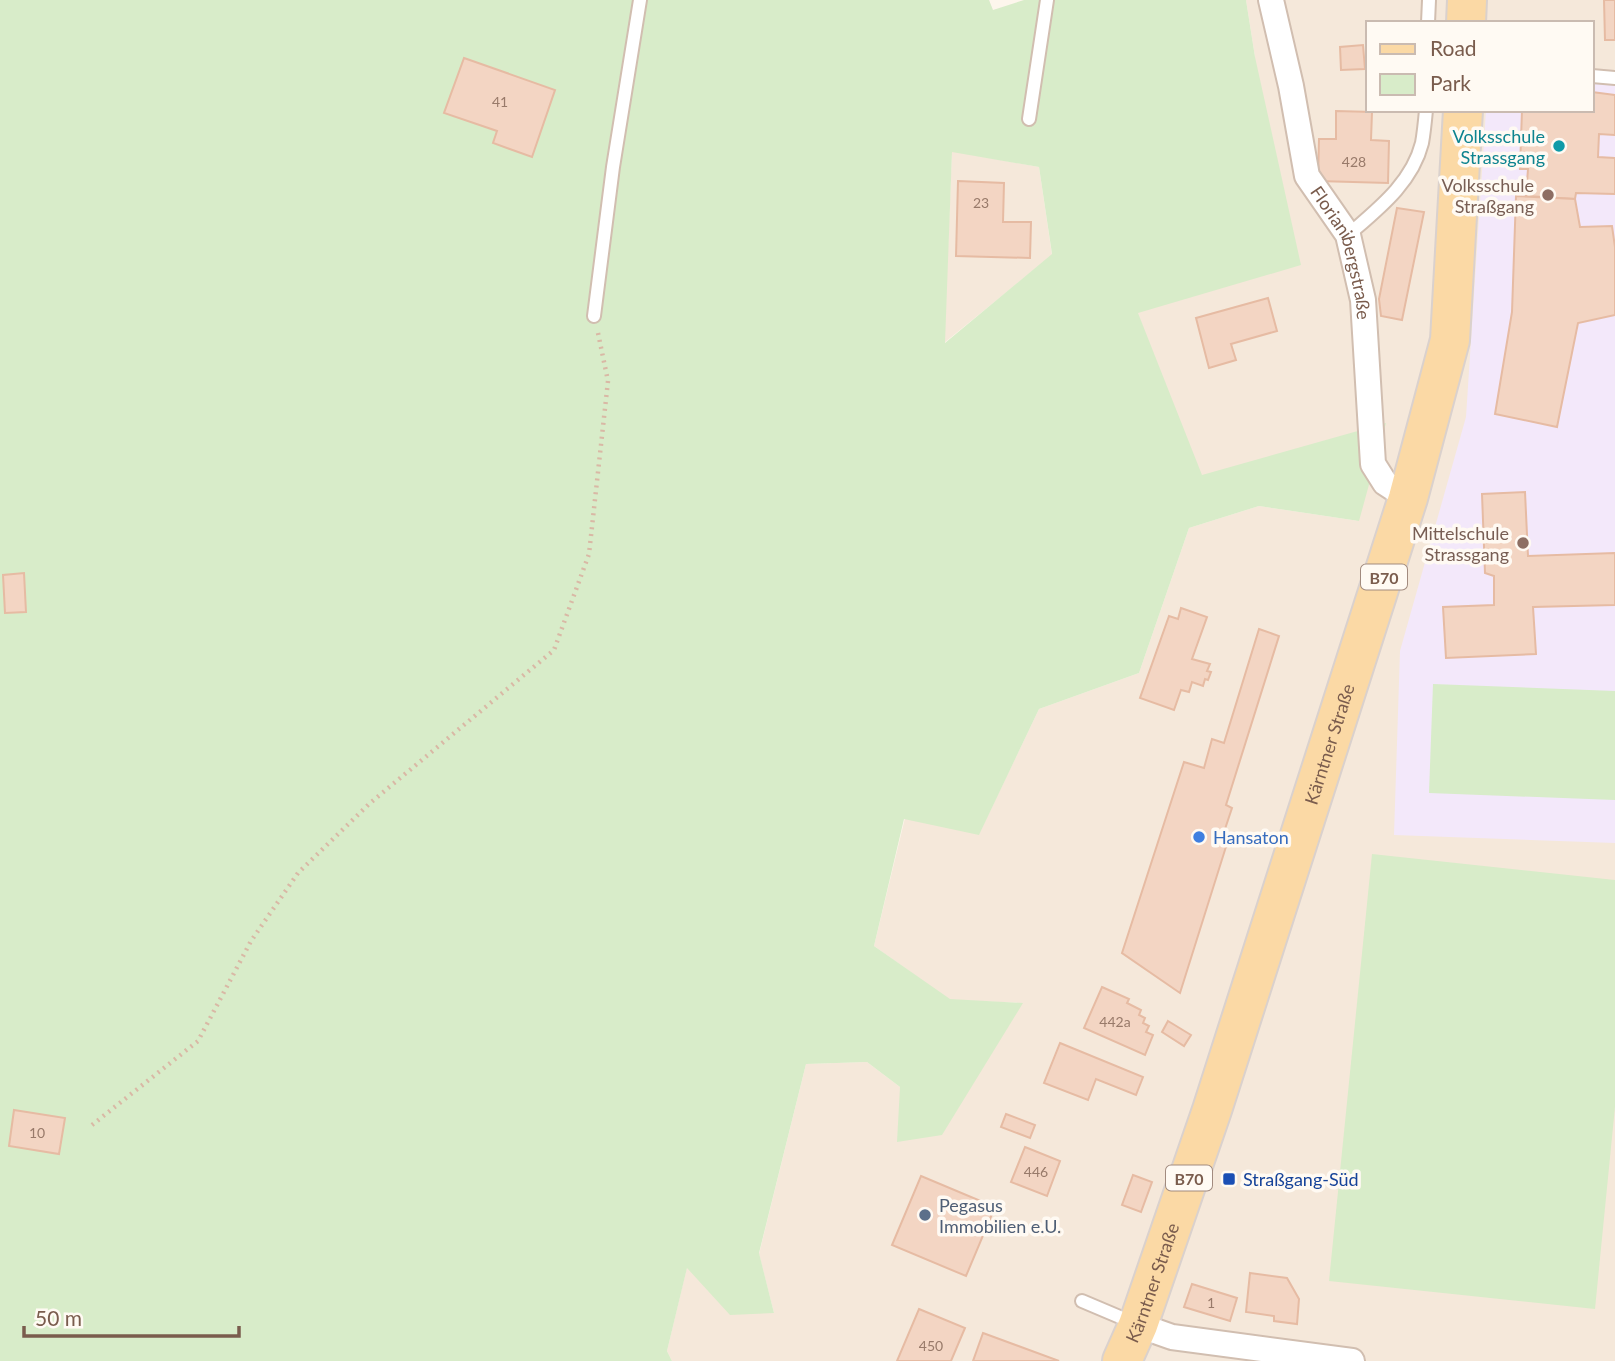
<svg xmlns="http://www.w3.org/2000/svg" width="1615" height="1361" font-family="Lato,sans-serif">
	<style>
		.residential { fill: #f5e8da; fill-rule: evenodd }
		.education { fill: #f3e8fa }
		.green { fill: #d8ecc9; fill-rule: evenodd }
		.building { fill: #f3d5c3; stroke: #e6bba3; stroke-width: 2 }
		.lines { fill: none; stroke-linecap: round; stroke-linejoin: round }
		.lane-casing { stroke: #d1beb0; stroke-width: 16 }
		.street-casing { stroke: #d1beb0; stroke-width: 28 }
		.primary-casing { stroke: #dad1cd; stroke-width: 42 }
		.path { stroke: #d9b8a5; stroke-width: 4.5; stroke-dasharray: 2 5; stroke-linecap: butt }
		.lane { stroke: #fff; stroke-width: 12 }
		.street { stroke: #fff; stroke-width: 24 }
		.primary { stroke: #fbd9a5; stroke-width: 38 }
		.culture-dot { fill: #0f9aa8; stroke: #fffaf3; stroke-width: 2.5 }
		.education-dot { fill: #8d6e63; stroke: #fffaf3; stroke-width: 2.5 }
		.shop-dot { fill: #3f7fe0; stroke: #fffaf3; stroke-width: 2.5 }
		.transit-dot { fill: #1a4fb4; stroke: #fffaf3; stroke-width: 2.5 }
		.service-dot { fill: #5c6f8a; stroke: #fffaf3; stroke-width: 2.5 }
		.labels { text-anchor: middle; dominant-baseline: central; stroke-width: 7; stroke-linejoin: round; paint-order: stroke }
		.number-label { font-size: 14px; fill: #987a6a }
		.shield { fill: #fffaf3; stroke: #a28b7f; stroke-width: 2 }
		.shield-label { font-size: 16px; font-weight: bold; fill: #7a5c4d }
		.culture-label { font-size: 18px; fill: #0d838f; stroke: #fffaf3; text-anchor: end }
		.education-label { font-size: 18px; fill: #785e54; stroke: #fffaf3; text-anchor: end }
		.street-label { font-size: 18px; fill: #7a5c4d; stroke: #fffaf3 }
		.shop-label { font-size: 18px; fill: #366cbe; stroke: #fffaf3; text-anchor: start }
		.transit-label { font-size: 18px; fill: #164399; stroke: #fffaf3; text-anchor: start }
		.service-label { font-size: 18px; fill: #4e5e75; stroke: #fffaf3; text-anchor: start }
	</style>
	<rect width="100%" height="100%" fill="#fdf6ec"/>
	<g class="residential">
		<path d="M 1246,0 L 1615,0 L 1615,1361 L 672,1361 L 667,1351 L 687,1267 L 774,1313 L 759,1254 L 806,1064 L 867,1062 L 900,1087 L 1022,1003 L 950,1000 L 874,946 L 905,818 L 979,834 L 1039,709 L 1139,673 L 1189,528 L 1259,506 L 1359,521 L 1201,475 L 1137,312 L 1255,57 ZM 1368,23 L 1592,23 L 1592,110 L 1368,110 Z"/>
		<path d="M 952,151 L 1039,167 L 1052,255 L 944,343 Z"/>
	</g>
	<path class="education" d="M 1592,77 L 1615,79 L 1615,843 L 1394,835 L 1400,651 L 1466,417 L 1486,110 L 1592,110 Z"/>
	<g class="green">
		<path d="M 0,0 L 989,0 L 993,10 L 1024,0 L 1246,0 L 1255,57 L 1301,265 L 1138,313 L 1202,475 L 1386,423 L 1359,521 L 1259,506 L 1189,528 L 1139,673 L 1039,709 L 979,835 L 904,819 L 874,946 L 950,999 L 1023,1003 L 942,1135 L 897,1142 L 900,1087 L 867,1062 L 806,1064 L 759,1253 L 774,1313 L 730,1315 L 687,1268 L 667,1351 L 672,1361 L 0,1361 ZM 952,152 L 1039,167 L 1052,254 L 945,343 Z"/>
		<path d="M 1433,684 L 1615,691 L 1615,800 L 1429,793 Z"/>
		<path d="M 1372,854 L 1615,880 L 1615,1107 L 1595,1309 L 1329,1281 Z"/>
	</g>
	<g class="building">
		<path d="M 1604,0 L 1615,0 L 1615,40 L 1605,40 Z"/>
		<path d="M 1363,45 L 1365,69 L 1341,70 L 1340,47 Z"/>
		<path d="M 464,58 L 555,90 L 532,157 L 493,143 L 497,131 L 444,113 Z"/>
		<path d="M 1592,92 L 1615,95 L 1615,135 L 1599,134 L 1598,157 L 1615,158 L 1615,194 L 1576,193 L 1575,199 L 1526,196 L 1528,169 L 1520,169 L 1522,110 L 1592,110 Z"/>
		<path d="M 1336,111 L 1372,112 L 1371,140 L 1389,141 L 1388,183 L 1318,181 L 1319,139 L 1336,139 Z"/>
		<path d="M 958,181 L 1004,183 L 1003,222 L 1031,222 L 1030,258 L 956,256 Z"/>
		<path d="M 1516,196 L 1575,199 L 1580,227 L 1612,226 L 1615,247 L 1615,315 L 1578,323 L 1557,427 L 1495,414 L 1512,312 Z"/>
		<path d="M 1397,208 L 1424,212 L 1402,320 L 1381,316 L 1379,299 Z"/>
		<path d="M 1268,298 L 1277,331 L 1231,344 L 1236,360 L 1209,368 L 1196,318 Z"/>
		<path d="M 1525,492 L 1528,556 L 1615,553 L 1615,605 L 1533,607 L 1536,654 L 1446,658 L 1443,607 L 1494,605 L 1494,576 L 1485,573 L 1482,494 Z"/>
		<path d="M 24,573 L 26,612 L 5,613 L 3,575 Z"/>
		<path d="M 1181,608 L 1207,617 L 1192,659 L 1210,664 L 1207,671 L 1211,672 L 1208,680 L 1205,679 L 1203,686 L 1192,682 L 1189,692 L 1181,690 L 1174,710 L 1140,698 L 1169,616 L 1178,619 Z"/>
		<path d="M 1259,629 L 1279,636 L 1226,805 L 1232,808 L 1224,832 L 1230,834 L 1180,993 L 1122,953 L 1184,762 L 1204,768 L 1212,739 L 1224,743 Z"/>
		<path d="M 1102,987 L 1129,999 L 1127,1003 L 1141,1010 L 1139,1015 L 1145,1018 L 1143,1023 L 1149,1026 L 1146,1032 L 1153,1035 L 1145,1055 L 1084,1028 Z"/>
		<path d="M 1168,1021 L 1191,1035 L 1184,1046 L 1162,1032 Z"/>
		<path d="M 1060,1043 L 1143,1077 L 1136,1095 L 1096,1079 L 1088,1100 L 1044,1083 Z"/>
		<path d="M 14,1110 L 65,1118 L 59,1154 L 9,1146 Z"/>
		<path d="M 1006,1114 L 1035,1125 L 1030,1138 L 1001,1127 Z"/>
		<path d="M 1025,1147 L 1060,1161 L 1047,1196 L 1011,1182 Z"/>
		<path d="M 1133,1175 L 1152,1182 L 1141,1212 L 1122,1205 Z"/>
		<path d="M 921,1176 L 995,1207 L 966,1276 L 892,1245 Z"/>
		<path d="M 1250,1273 L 1287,1278 L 1299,1299 L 1297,1324 L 1274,1321 L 1274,1316 L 1246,1312 Z"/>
		<path d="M 1192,1284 L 1237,1298 L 1230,1321 L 1184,1307 Z"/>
		<path d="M 919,1309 L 965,1328 L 951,1361 L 897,1361 Z"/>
		<path d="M 983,1333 L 1059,1361 L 973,1361 Z"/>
	</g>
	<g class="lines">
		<defs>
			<g id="lane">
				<path d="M 1428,23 L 1429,0"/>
				<path d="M 1592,76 L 1615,78"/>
				<path d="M 1029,119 L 1047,0"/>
				<path d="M 1348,235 C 1378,209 1412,183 1422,143 C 1424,132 1425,121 1426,110"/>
				<path d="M 594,316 L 613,167 L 640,0"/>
				<path d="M 1082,1301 L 1134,1323"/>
			</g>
			<g id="street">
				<path id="s1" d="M 1271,0 L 1291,86 L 1307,176 L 1348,235 L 1363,300 L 1373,464 L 1385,483 L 1408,498"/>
				<path d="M 1138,1325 L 1172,1337 L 1352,1361"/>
			</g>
			<g id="primary">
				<path d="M 1466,23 L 1467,0"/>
				<path id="s2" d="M 1122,1361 L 1138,1325 L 1212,1110 L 1408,498 L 1450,340 L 1463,110"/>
			</g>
		</defs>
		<use href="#lane" class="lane-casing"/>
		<use href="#street" class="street-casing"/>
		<use href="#primary" class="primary-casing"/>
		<path class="path" d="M 92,1125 L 198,1041 L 251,941 L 298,873 L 369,804 L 554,650 L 589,554 L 608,381 L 598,333"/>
		<use href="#lane" class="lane"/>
		<use href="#street" class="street"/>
		<use href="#primary" class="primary"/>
	</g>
	<circle class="culture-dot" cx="1559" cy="146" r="7"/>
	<g class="education-dot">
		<circle cx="1548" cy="195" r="7"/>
		<circle cx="1523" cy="543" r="7"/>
	</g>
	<circle class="shop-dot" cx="1199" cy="837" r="7"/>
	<rect class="transit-dot" x="1222" y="1172" width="14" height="14" rx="3.5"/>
	<circle class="service-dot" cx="925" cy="1215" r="7"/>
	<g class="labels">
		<g class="number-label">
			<text x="500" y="101">41</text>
			<text x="1354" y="161">428</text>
			<text x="981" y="202">23</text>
			<text x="1115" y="1021">442a</text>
			<text x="37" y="1132">10</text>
			<text x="1036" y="1171">446</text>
			<text x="1211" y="1302">1</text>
			<text x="931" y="1345">450</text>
		</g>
		<g class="shield">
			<rect x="1361" y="564.5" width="46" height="25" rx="5"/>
			<rect x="1166" y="1165.5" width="46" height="25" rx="5"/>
		</g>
		<g class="shield-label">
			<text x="1384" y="577">B70</text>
			<text x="1189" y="1178">B70</text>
		</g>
		<g class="culture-label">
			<text x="1545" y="136">Volksschule<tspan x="1545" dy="21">Strassgang</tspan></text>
		</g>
		<g class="education-label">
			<text x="1534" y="185">Volksschule<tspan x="1534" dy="21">Straßgang</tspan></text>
			<text x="1509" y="533">Mittelschule<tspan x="1509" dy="21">Strassgang</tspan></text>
		</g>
		<g class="street-label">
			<text stroke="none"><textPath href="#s1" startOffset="266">Florianibergstraße</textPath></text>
			<text stroke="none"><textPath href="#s2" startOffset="651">Kärntner Straße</textPath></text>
			<text stroke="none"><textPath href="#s2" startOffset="84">Kärntner Straße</textPath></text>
		</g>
		<g class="shop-label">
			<text x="1213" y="837">Hansaton</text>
		</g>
		<g class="transit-label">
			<text x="1243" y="1179">Straßgang-Süd</text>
		</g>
		<g class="service-label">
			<text x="939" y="1205">Pegasus<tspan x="939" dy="21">Immobilien e.U.</tspan></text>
		</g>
	</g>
	<rect x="1366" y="21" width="228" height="91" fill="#fffaf3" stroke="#cabbb1" stroke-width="2"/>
	<rect x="1380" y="44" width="35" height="10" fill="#fbd9a5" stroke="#cabbb1" stroke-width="2"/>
	<text x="1430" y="56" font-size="21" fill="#7a5c4d">Road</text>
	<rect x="1380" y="74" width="35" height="21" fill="#d8ecc9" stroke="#cabbb1" stroke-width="2"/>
	<text x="1430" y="91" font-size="21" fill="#7a5c4d">Park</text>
	<path d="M24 1326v10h215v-10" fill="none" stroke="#7a5c4d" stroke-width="3.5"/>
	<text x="35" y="1326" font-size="21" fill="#7a5c4d" stroke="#fffaf3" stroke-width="5" paint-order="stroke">50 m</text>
</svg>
